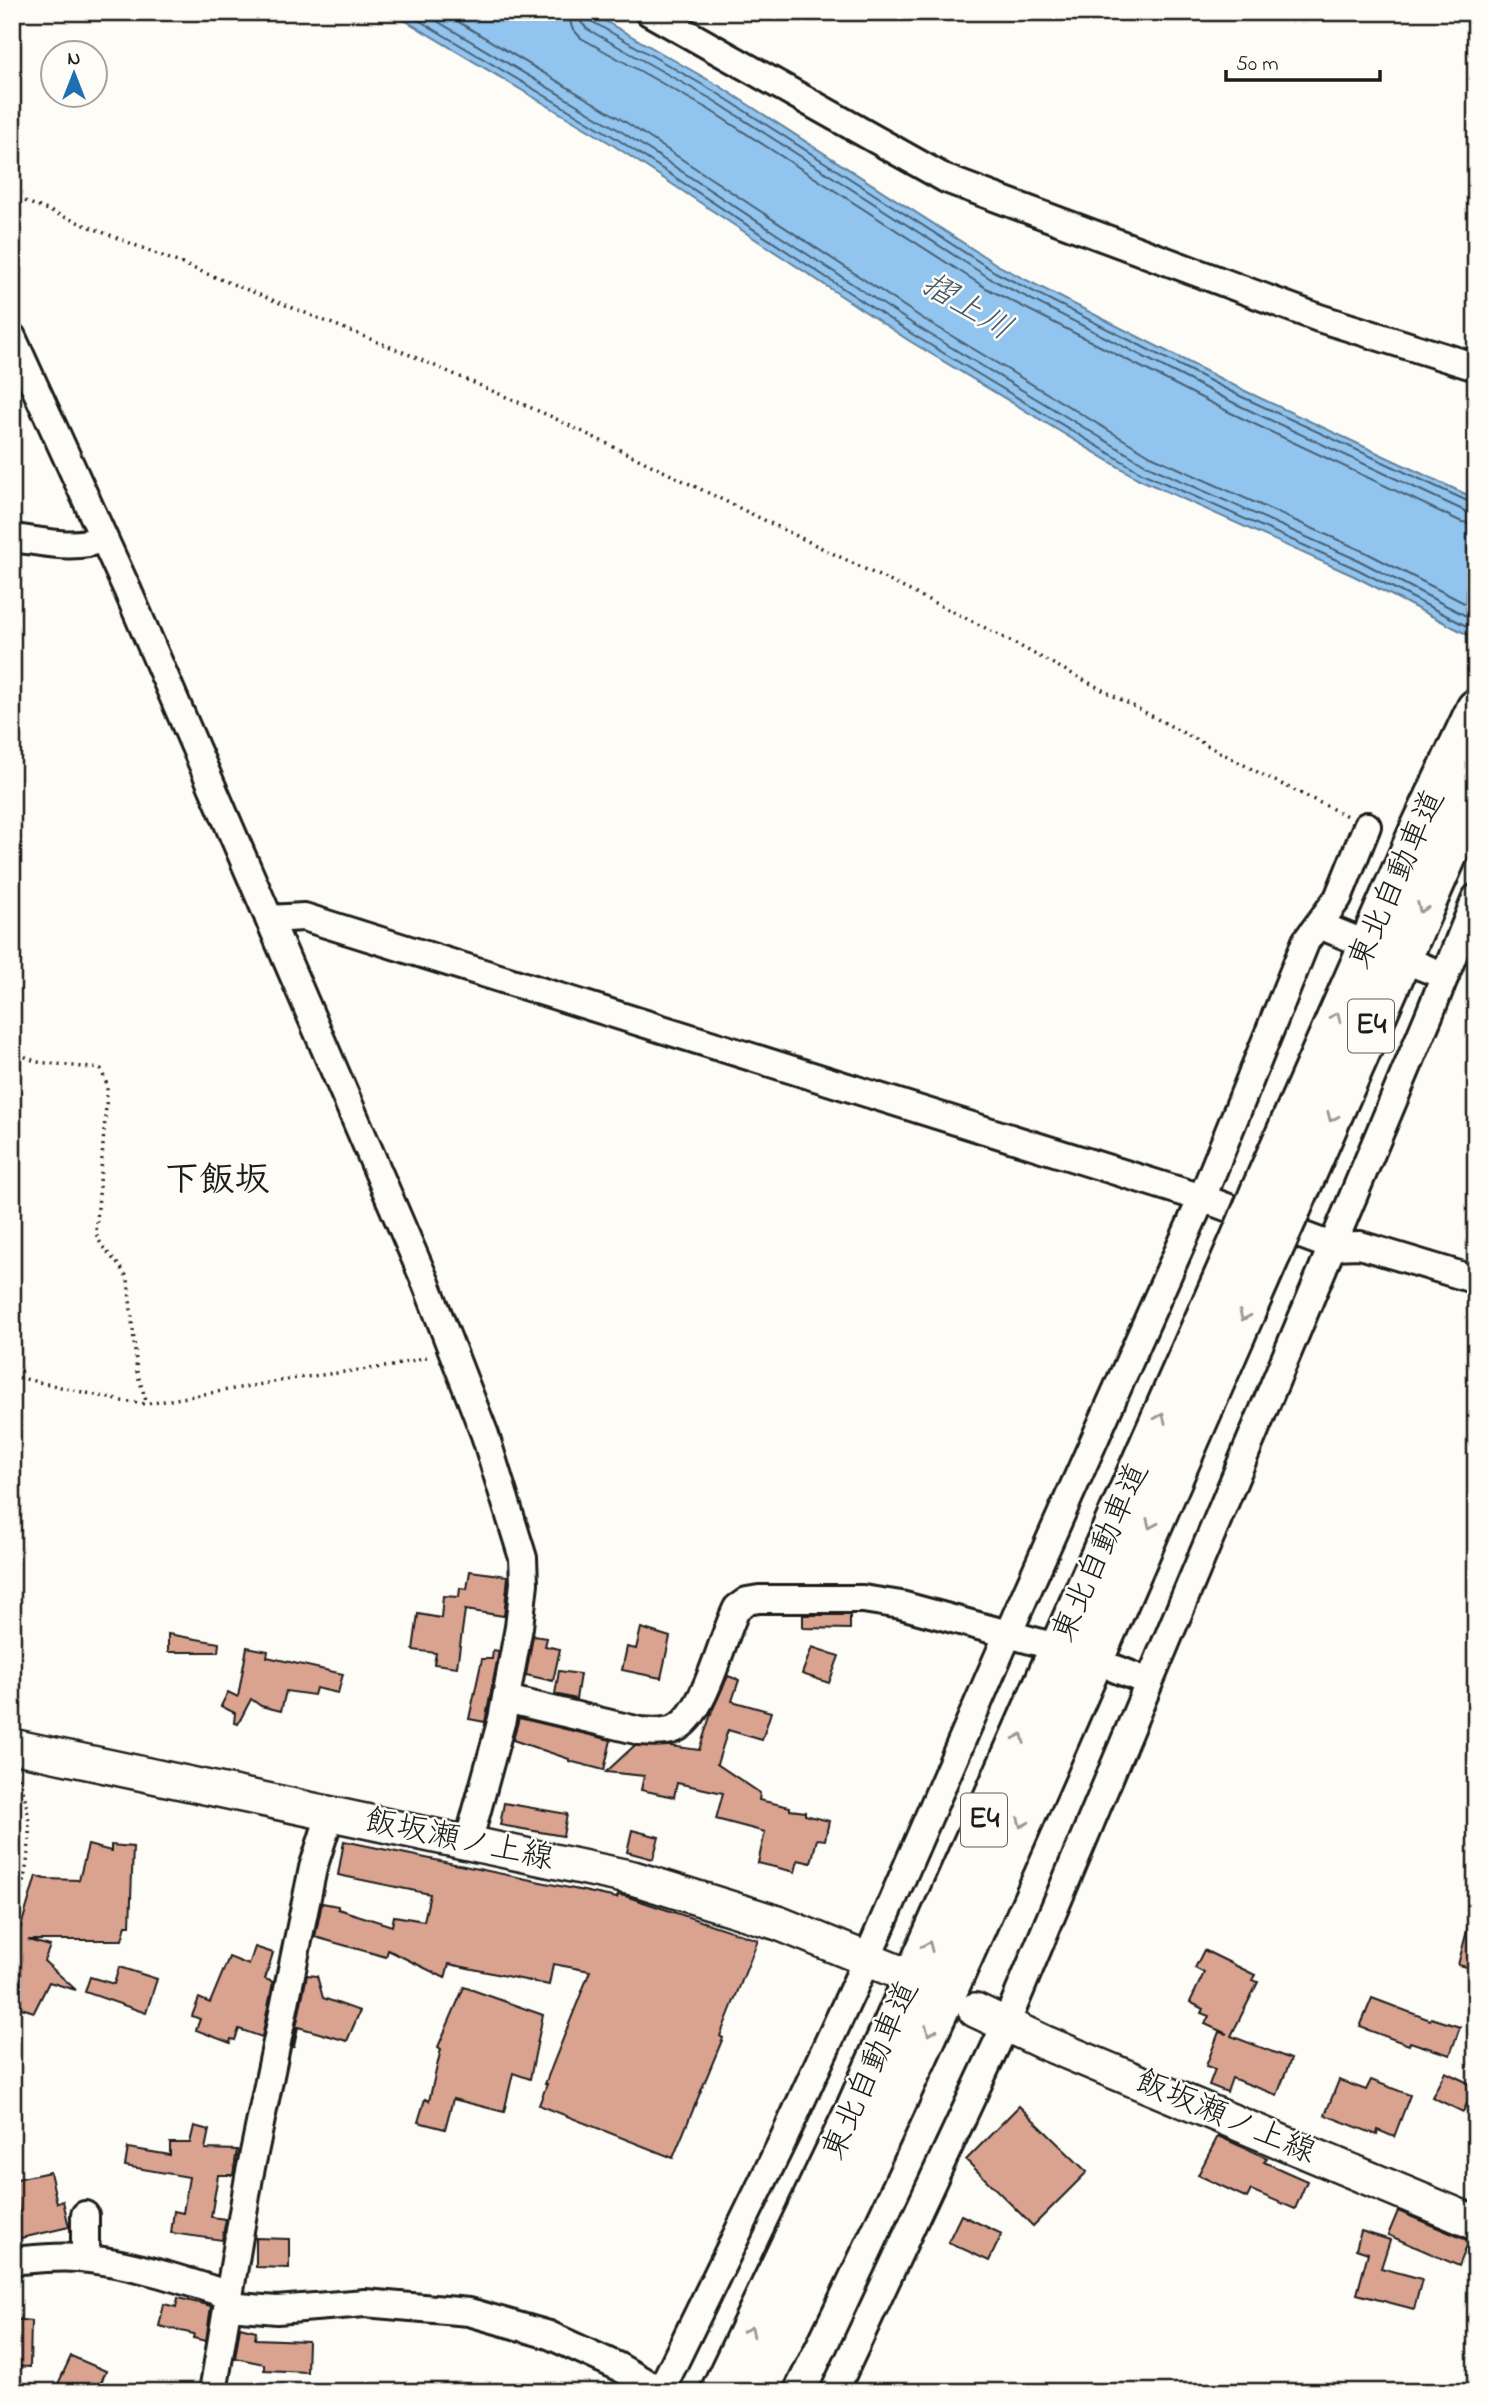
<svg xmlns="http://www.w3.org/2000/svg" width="1488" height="2404" font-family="'Indie Flower','Klee One',sans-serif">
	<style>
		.water { fill: #91c4ee; stroke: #62819a; stroke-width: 2 }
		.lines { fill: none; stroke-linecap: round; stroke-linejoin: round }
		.shore { stroke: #4b5f70; stroke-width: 2 }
		.building { fill: #d9a390; stroke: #1c1c1c; stroke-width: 2 }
		.minor-casing { stroke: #1c1c1c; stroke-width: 32 }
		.major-casing { stroke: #1c1c1c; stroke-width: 38 }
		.highway-casing { stroke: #1c1c1c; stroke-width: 44 }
		.path { stroke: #1c1c1c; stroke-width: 3.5; stroke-dasharray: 2 5; stroke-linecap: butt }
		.minor { stroke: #fdfcf7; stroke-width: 26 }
		.major { stroke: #fdfcf7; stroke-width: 33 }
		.highway { stroke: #fdfcf7; stroke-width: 38 }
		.highway-bridge-casing { stroke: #1c1c1c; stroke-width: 44; stroke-linecap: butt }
		.highway-bridge { stroke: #fdfcf7; stroke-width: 38 }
		.oneway { stroke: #989794 }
		.labels { text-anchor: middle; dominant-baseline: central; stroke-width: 5; stroke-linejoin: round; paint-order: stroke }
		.shield { fill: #fdfcf7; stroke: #605f5e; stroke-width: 2 }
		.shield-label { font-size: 30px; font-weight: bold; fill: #1c1c1c }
		.street-label { font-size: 32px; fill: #1c1c1c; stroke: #fdfcf7 }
		.water-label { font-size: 33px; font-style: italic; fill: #455766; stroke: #fdfcf7 }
		.quarter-label { font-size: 35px; font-weight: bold; fill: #1c1c1c; stroke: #fdfcf7 }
	</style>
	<rect width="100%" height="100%" fill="#fdfcf7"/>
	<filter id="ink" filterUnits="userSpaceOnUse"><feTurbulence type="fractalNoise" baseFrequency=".0143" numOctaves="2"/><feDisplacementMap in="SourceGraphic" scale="14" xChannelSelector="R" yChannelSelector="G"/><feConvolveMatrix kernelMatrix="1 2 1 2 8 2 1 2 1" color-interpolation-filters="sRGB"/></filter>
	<g filter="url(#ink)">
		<path class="water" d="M 391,12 L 589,12 L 721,87 L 999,266 L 1243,390 L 1476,499 L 1476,639 L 1354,576 L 1139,479 L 908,340 L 610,143 Z"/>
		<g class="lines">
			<g class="shore">
				<path d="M 405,12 L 614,137 L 912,334 L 1142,473 L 1357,569 L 1476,631"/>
				<path d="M 422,12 L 619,130 L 916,326 L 1146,465 L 1360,561 L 1476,621"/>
				<path d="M 442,12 L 624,121 L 922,318 L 1151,456 L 1365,552 L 1476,609"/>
				<path d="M 568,12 L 572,28 L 581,38 L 708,109 L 986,288 L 1231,413 L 1462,522 L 1476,524"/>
				<path d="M 579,12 L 580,21 L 587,29 L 713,100 L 991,279 L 1236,404 L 1467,512 L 1476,514"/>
				<path d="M 587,12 L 591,21 L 717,93 L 995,272 L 1240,396 L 1476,505"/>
			</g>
		</g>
		<g class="building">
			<path d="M 470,1571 L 508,1576 L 504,1616 L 465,1610 L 457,1667 L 434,1664 L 436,1653 L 413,1650 L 418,1614 L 441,1618 L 443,1596 L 459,1597 L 460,1588 L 467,1589 Z"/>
			<path d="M 803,1615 L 850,1615 L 850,1629 L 803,1628 Z"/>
			<path d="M 641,1628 L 670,1637 L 661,1678 L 622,1670 L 627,1647 L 636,1649 Z"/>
			<path d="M 168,1634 L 219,1643 L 218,1652 L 168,1652 Z"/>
			<path d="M 533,1636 L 547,1638 L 545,1646 L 560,1649 L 553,1681 L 526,1675 Z"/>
			<path d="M 247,1647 L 268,1651 L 267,1657 L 343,1674 L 338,1693 L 316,1688 L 314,1695 L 286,1691 L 281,1711 L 261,1706 L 251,1699 L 238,1724 L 234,1723 L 235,1713 L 221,1706 L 228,1692 L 238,1697 Z"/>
			<path d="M 812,1647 L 839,1656 L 829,1683 L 802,1674 Z"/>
			<path d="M 493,1650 L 499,1651 L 485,1722 L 469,1719 L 482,1659 L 492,1659 Z"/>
			<path d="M 559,1671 L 580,1674 L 576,1699 L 555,1694 Z"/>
			<path d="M 728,1676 L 739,1680 L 732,1701 L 771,1712 L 762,1740 L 728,1730 L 717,1764 L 760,1793 L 759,1800 L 790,1807 L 790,1810 L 805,1812 L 805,1815 L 829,1821 L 825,1840 L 817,1839 L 811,1863 L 798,1860 L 795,1872 L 758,1863 L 765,1832 L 716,1819 L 723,1793 L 677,1783 L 674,1797 L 641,1790 L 644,1776 L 606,1772 L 634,1746 L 670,1746 L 699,1750 L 712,1711 Z"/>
			<path d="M 519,1718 L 611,1740 L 604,1770 L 569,1761 L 569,1759 L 513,1740 Z"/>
			<path d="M 504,1803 L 567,1814 L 563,1836 L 500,1825 Z"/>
			<path d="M 632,1830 L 659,1837 L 653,1859 L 627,1852 Z"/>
			<path d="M 344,1841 L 617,1898 L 618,1895 L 625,1896 L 758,1940 L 720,2036 L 723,2038 L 673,2158 L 539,2105 L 547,2084 L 545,2084 L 590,1971 L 553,1964 L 549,1985 L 449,1964 L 445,1978 L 388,1950 L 386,1957 L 315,1937 L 322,1903 L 338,1906 L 338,1909 L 392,1926 L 394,1916 L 424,1921 L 430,1894 L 338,1875 Z"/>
			<path d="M 88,1845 L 111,1851 L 111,1845 L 133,1847 L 130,1925 L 126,1925 L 122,1940 L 28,1940 L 50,1946 L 44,1961 L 76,1990 L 49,1982 L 34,2012 L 12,2005 L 12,1957 L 36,1876 L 45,1879 L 79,1880 Z"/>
			<path d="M 1470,1919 L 1476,1920 L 1476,1969 L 1458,1965 Z"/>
			<path d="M 255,1947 L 273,1953 L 265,1979 L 273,1982 L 262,2037 L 239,2029 L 235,2040 L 231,2039 L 230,2043 L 196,2030 L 200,2019 L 192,2016 L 199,1998 L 210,2003 L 229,1957 L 249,1965 Z"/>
			<path d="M 1204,1950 L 1255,1975 L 1252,1980 L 1258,1982 L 1231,2036 L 1291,2059 L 1277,2095 L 1232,2078 L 1227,2092 L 1209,2085 L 1215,2069 L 1206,2066 L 1219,2032 L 1227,2034 L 1205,2024 L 1209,2016 L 1201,2013 L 1203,2009 L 1190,2002 L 1204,1973 L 1195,1968 Z"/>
			<path d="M 119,1967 L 157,1979 L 146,2013 L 85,1992 L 90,1977 L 114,1984 Z"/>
			<path d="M 307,1975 L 317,1976 L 323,1998 L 360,2011 L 347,2041 L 298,2027 L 294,2047 L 292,2047 Z"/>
			<path d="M 464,1987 L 543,2015 L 530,2079 L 513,2073 L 504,2112 L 453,2099 L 445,2129 L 418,2122 L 425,2099 L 429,2101 L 441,2049 L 438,2047 Z"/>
			<path d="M 1372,1998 L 1430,2020 L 1431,2018 L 1460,2027 L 1450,2055 L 1410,2042 L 1409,2045 L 1360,2027 Z"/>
			<path d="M 1445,2072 L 1475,2086 L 1463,2112 L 1432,2097 Z"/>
			<path d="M 1339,2080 L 1366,2090 L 1371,2080 L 1410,2095 L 1394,2137 L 1378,2130 L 1377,2135 L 1325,2115 Z"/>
			<path d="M 1019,2106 L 1087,2172 L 1033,2226 L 966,2160 Z"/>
			<path d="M 194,2126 L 209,2130 L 205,2149 L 237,2150 L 233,2175 L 218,2175 L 211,2217 L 226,2219 L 222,2240 L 171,2233 L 174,2211 L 183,2213 L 189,2177 L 125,2166 L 128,2148 L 170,2155 L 170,2143 L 190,2143 Z"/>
			<path d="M 1218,2136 L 1267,2158 L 1264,2162 L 1307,2181 L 1295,2209 L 1251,2190 L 1247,2198 L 1198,2175 Z"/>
			<path d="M 50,2172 L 57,2203 L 63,2201 L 69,2227 L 17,2239 L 12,2213 L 19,2212 L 12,2180 Z"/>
			<path d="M 1398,2211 L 1469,2241 L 1459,2266 L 1388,2235 Z"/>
			<path d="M 961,2215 L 1002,2234 L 989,2261 L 948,2242 Z"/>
			<path d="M 1361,2231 L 1390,2240 L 1381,2268 L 1422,2279 L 1414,2309 L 1357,2294 L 1368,2253 L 1356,2249 Z"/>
			<path d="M 256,2238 L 289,2239 L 289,2268 L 256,2267 Z"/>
			<path d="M 178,2298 L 211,2306 L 206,2341 L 193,2338 L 194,2334 L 159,2326 L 164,2304 L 176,2307 Z"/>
			<path d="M 12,2319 L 31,2321 L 30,2367 L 12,2366 Z"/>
			<path d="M 240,2327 L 256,2331 L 255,2339 L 308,2341 L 307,2372 L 264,2370 L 264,2364 L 235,2358 Z"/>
			<path d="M 71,2356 L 106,2371 L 97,2392 L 75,2392 L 58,2384 Z"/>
		</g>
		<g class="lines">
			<defs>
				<g id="minor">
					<path d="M 649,12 L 946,179 L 1319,318 L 1476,367"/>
					<path d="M 12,337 L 127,589 L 426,1283 L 485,1435 L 523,1558 L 524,1583 L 519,1627 L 502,1719 L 468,1843"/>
					<path d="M 12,538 C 41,541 76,551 103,538"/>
					<path d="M 269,919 L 304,917 L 1202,1198 L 1331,1246 L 1360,1245 L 1476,1280"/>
					<path d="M 1319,925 L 1351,938"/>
					<path d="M 1420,966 L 1445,976"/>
					<path d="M 1116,1669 L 1149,1682"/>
					<path d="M 506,1699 L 640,1731 C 652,1732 668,1733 678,1727 C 707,1709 721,1639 737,1608 L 747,1601 L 759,1599 L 863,1599 L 901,1605 L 1045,1644"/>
					<path d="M 85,2215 L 85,2258"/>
					<path d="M 12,2261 C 34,2259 56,2256 77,2258 C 125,2261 183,2280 229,2295"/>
					<path d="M 228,2306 L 277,2310 L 365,2303 L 469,2312 L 549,2335 L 617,2366 L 662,2392"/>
					<path d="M 213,2392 L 249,2177 L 313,1868 L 330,1815"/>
					<path d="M 660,2392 L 784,2138 L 867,1959 L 1008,1634 L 1202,1198 L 1306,941 L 1338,898 L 1367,826"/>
					<path d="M 834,2392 L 1006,2024 L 1430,1013 L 1476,898"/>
				</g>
				<g id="major">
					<path d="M 12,1746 L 633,1878 L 778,1923 L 896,1971"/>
					<path d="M 975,2010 L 1043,2042 L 1476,2223"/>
				</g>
				<g id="highway">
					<path d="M 1260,1192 L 1418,833 L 1476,709"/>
					<path d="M 1292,1207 L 1476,790"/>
					<path d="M 720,2392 L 856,2108 L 1238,1244"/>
					<path d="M 758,2392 C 944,2019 1103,1634 1271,1254"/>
				</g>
			</defs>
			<use href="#minor" class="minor-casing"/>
			<use href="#major" class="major-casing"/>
			<use href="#highway" class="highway-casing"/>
			<g class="path">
				<path d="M 12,196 L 403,352 L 550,416 L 978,624 L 1265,776 L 1349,817"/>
				<path d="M 12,1051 L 37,1062 L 101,1069 L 107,1085 L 107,1094 L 96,1233 C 102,1252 119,1261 128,1279 L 137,1372 L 147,1404"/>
				<path d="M 12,1376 L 122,1401 L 147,1404 L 297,1378 L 392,1366 L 430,1356"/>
				<path d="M 12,1923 C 28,1870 38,1829 18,1775"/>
			</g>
			<use href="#minor" class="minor"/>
			<use href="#major" class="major"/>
			<use href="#highway" class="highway"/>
			<defs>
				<g id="highway-bridge">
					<path d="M 1238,1244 L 1260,1192"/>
					<path d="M 1271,1254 L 1292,1207"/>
				</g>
			</defs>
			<use href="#highway-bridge" class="highway-bridge-casing"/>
			<use href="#highway-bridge" class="highway-bridge"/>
		</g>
		<defs><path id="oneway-chevron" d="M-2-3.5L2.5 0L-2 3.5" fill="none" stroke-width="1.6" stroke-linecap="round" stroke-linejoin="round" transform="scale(1.75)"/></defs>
		<g class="oneway">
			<use href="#oneway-chevron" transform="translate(1422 908) rotate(113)"/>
			<use href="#oneway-chevron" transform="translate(1336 1017) rotate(-66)"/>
			<use href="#oneway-chevron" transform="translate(1332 1117) rotate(114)"/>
			<use href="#oneway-chevron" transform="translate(1244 1316) rotate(114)"/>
			<use href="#oneway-chevron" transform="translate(1161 1418) rotate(-66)"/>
			<use href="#oneway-chevron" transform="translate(1151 1524) rotate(114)"/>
			<use href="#oneway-chevron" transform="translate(1020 1738) rotate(-66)"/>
			<use href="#oneway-chevron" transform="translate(1022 1823) rotate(114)"/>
			<use href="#oneway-chevron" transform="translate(928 1946) rotate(-66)"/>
			<use href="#oneway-chevron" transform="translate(930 2031) rotate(114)"/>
			<use href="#oneway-chevron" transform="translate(750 2331) rotate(-64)"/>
		</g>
	</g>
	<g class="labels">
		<g class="shield">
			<rect x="1348" y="999.5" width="46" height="53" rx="5"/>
			<rect x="961" y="1793.5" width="46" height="53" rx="5"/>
		</g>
		<g class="shield-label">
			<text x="1371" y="1026">E4</text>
			<text x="984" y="1820">E4</text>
		</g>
		<g class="street-label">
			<text transform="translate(1398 880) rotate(-66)">東北自動車道</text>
			<text transform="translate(1102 1553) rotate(-66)">東北自動車道</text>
			<text transform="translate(459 1841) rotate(12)">飯坂瀬ノ上線</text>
			<text transform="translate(872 2071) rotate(-66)">東北自動車道</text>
			<text transform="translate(1225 2118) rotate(23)">飯坂瀬ノ上線</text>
		</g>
		<g class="water-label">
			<text transform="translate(966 308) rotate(31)">摺上川</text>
		</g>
		<g class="quarter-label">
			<text x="217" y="1181">下飯坂</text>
		</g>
	</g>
	<rect width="1488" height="2404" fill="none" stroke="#fdfcf7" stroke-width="42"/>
	<rect x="21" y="21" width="1446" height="2362" fill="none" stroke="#1c1c1c" stroke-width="2.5" filter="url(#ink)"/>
	<g transform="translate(74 74)"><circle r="33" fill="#fdfcf7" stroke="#a3a29f" stroke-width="2"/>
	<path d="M0-5L12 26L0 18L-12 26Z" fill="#1f6fb2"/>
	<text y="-10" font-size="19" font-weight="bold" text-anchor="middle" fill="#1c1c1c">N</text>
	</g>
	<path d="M1226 70v10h154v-10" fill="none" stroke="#1c1c1c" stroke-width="3.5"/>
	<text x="1236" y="70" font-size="21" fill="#1c1c1c" stroke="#fdfcf7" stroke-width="5" paint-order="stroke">50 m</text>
</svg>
